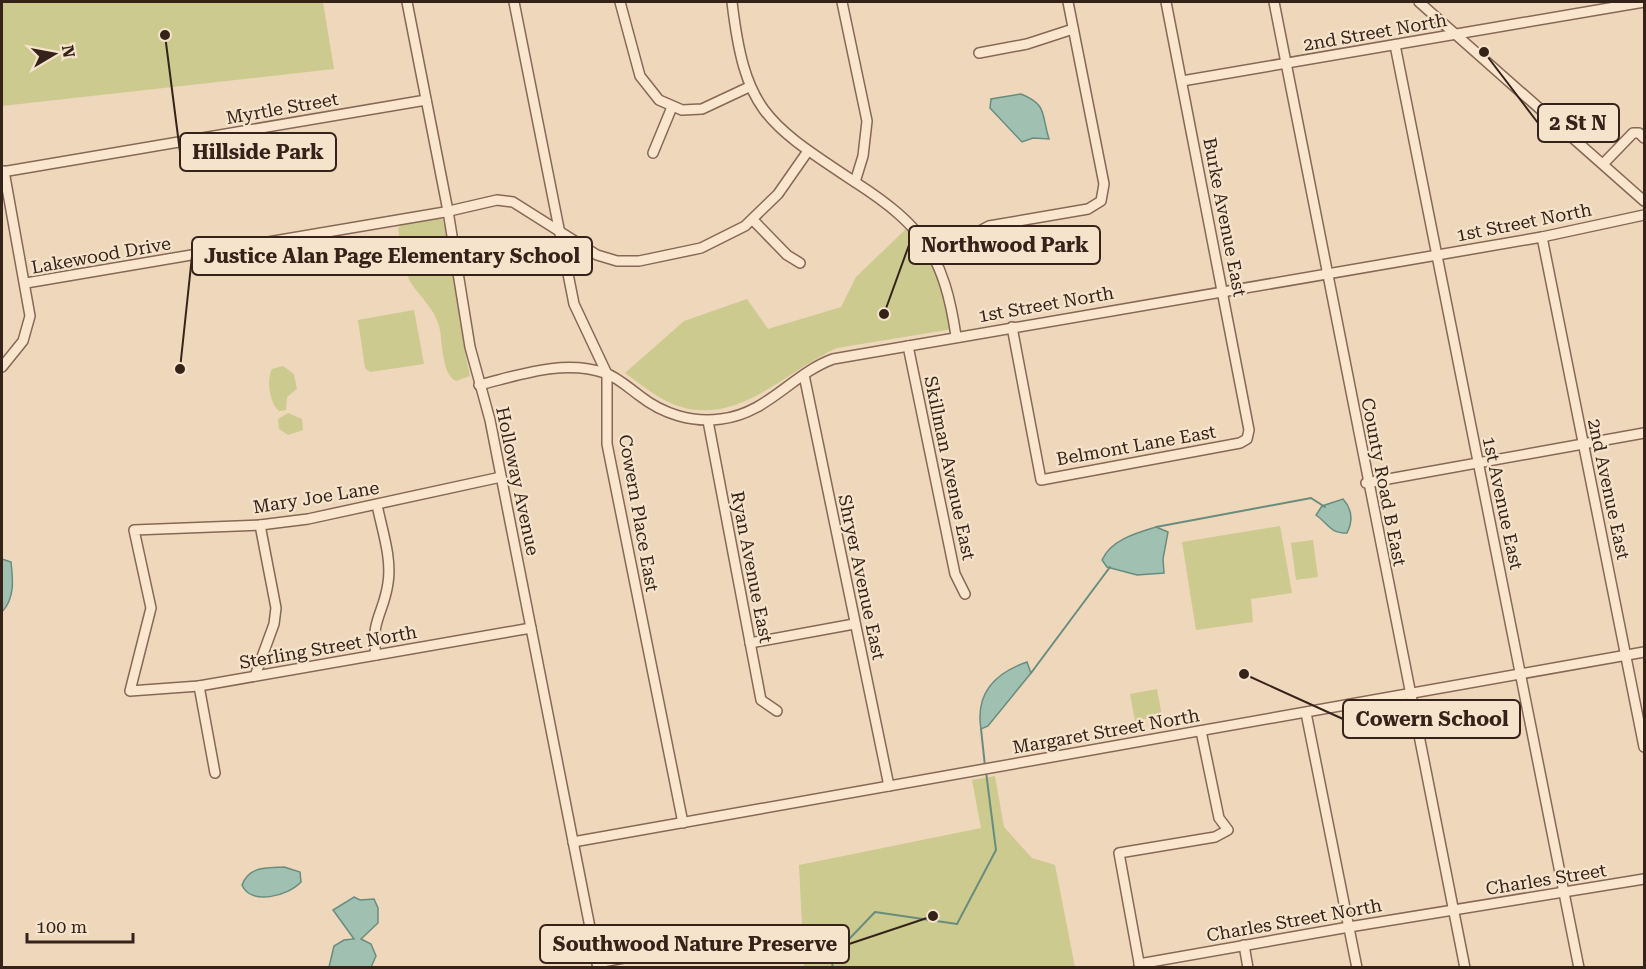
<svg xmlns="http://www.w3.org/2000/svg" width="1646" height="969" font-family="'Roboto Serif',serif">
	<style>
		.green { fill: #cdca90 }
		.water { fill: #a0c0b1; stroke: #688d7e; stroke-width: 1.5 }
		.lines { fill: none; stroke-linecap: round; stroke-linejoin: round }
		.stream { stroke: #688d7e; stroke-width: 2 }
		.minor-casing { stroke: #876755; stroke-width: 12 }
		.minor { stroke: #fae6cf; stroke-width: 9 }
		.labels { text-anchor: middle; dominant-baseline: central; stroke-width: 4.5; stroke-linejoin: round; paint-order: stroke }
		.street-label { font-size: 18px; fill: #35231a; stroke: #f6e3cb }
		.leader { fill: none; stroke: #35231a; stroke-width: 2 }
		.callout-dot { fill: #35231a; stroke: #f6e3cb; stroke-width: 2 }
		.callout { fill: #f6e3cb; stroke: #35231a; stroke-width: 2 }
		.callout-label { font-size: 20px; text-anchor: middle; font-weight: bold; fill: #35231a }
	</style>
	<rect width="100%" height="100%" fill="#efd7bc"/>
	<g class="green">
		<path d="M 2,2 L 323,2 L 334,69 L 2,106 Z"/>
		<path d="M 437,218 L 443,220 C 454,272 459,324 470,376 L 456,381 C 441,374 443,341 439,326 C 434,308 421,298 411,283 C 402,267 401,246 398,228 L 401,225 Z"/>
		<path d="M 907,228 C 939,263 941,286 953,329 L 837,348 C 787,370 741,424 681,407 C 660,401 642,385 625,373 L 684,321 L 747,299 L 768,329 L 841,307 L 856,277 Z"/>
		<path d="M 414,310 L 424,364 L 370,372 L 365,368 L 358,320 Z"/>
		<path d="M 283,366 L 294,374 L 297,389 L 287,397 L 286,410 L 279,411 C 270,404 266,379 272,369 Z"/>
		<path d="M 288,413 L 302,419 L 303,430 L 288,435 L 279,429 L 278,419 Z"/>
		<path d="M 1280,526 L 1292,593 L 1251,599 L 1253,622 L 1196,630 L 1182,542 Z"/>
		<path d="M 1313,540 L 1318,577 L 1296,580 L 1291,543 Z"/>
		<path d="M 1157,689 L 1162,716 L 1135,721 L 1130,694 Z"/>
		<path d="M 995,776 L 1004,827 L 1032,858 L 1055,865 L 1075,967 L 804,967 L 799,865 L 981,828 L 972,780 Z"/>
	</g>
	<g class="water">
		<path d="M 1021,94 C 1048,105 1041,114 1049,139 L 1033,138 L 1022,142 L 990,108 L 991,99 Z"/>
		<path d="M 1343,499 C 1352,509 1353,521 1347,533 C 1329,533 1329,524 1316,515 L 1322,506 Z"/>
		<path d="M 1156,527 L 1168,532 L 1163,559 L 1164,573 L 1137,575 L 1107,567 L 1102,560 C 1111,540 1136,533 1156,527 Z"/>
		<path d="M 2,559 L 11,562 C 13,580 15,598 2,612 Z"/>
		<path d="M 1027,662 L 1031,673 L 988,726 L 981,729 C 975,693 995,673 1027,662 Z"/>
		<path d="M 284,867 L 300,872 L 301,882 C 288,896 251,906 242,885 C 249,866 266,868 284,867 Z"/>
		<path d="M 354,897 L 360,900 L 374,899 L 378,908 L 378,923 L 361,939 L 371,944 L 376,956 L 371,967 L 329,967 L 334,946 L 344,940 L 354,939 L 333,910 Z"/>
	</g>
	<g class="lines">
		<g class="stream">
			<path d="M 1156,527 L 1311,498 L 1325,507"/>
			<path d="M 1031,673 L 1110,567"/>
			<path d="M 981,729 L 985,766"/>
			<path d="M 833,968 L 831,958 L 875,912 L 957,924 L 996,850 L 986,772"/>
		</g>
		<defs>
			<g id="minor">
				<path d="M 407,2 L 448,211 L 470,347 L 490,420 L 598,968"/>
				<path d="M 514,2 L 574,304 L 607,374 L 607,444 L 683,823"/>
				<path d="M 620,2 L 640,76 L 659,100 L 682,110 L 702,109 L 749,87"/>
				<path d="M 732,2 C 745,112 766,123 855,182"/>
				<path d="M 842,2 L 867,121 L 863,156 L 855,182 C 923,226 944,255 956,336"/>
				<path d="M 1274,2 C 1335,324 1400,646 1465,968"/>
				<path d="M 1419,2 L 1644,201"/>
				<path d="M 1395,45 L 1579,968"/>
				<path d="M 979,53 L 1027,44 L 1073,29"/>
				<path d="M 1182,81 L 1644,2"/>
				<path d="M 653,153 L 672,107"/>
				<path d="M 1604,163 L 1633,133 L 1639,133 L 1644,138"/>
				<path d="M 2,172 L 426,100"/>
				<path d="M 753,220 L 787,255 L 800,263"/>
				<path d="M 1542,237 L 1644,747"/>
				<path d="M 934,255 L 989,226 L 1088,209 L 1101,201 L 1104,184 L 1068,2"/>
				<path d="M 26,283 L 445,212 L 497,200 L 513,202 L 597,255 L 617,261 L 639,261 L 701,248 L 745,226 L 778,194 L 808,151"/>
				<path d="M 1012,327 L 1041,480 L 1240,443 L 1247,439 L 1249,430 L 1166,2"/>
				<path d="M 908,346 L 955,574 L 965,594"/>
				<path d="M 2,367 L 23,341 L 30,316 L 4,171"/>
				<path d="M 804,375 L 889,786"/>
				<path d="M 479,385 C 520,375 563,359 605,373 C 617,377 629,388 640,396 C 663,414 692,423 721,419 C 767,414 792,374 833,359 L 1542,237 L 1644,215"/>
				<path d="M 708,421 L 761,700 L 777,711"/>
				<path d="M 501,477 L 308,519 L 260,525 L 134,530 L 151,608 L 130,691 L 199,686 L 531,628"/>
				<path d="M 1366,483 L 1644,433"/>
				<path d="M 750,643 L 854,624"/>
				<path d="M 376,655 C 370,621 384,613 388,583 C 392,558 382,530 377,505"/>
				<path d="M 255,676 L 274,624 L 276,608 L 260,525"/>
				<path d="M 199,686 L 215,773"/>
				<path d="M 1306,713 L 1357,968"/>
				<path d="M 573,842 L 1644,652"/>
				<path d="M 1244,945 L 1248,968"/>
				<path d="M 597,963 L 752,934"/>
				<path d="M 1139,964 L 1349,927 L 1644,879"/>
				<path d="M 1140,968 L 1119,853 L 1215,837 L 1228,830 L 1219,818 L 1201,731"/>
			</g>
		</defs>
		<use href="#minor" class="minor-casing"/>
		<use href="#minor" class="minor"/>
	</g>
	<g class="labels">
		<g class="street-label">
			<text transform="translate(1375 32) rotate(-10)">2nd Street North</text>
			<text transform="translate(282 108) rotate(-10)">Myrtle Street</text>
			<text transform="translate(1225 217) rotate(79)">Burke Avenue East</text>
			<text transform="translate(1524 222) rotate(-11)">1st Street North</text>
			<text transform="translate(101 255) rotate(-10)">Lakewood Drive</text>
			<text transform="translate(1046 304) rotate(-10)">1st Street North</text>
			<text transform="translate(1136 445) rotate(-10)">Belmont Lane East</text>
			<text transform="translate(950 468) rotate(78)">Skillman Avenue East</text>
			<text transform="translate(518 481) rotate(78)">Holloway Avenue</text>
			<text transform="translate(1384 482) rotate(79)">County Road B East</text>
			<text transform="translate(1609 489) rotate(78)">2nd Avenue East</text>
			<text transform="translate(316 497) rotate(-9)">Mary Joe Lane</text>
			<text transform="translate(1503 503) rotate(78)">1st Avenue East</text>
			<text transform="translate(639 513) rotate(80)">Cowern Place East</text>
			<text transform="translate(752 567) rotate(79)">Ryan Avenue East</text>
			<text transform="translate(862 577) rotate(78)">Shryer Avenue East</text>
			<text transform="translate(328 647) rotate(-10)">Sterling Street North</text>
			<text transform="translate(1106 731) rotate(-10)">Margaret Street North</text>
			<text transform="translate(1546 879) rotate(-9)">Charles Street</text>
			<text transform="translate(1294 920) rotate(-10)">Charles Street North</text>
		</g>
	</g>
	<path class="leader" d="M1484 52L1538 123M165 35L180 152M884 314L909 245M180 369L192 256M1244 674L1343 719M933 916L849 944"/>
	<g class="callout-dot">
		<circle cx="1484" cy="52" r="6"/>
		<circle cx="165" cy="35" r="6"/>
		<circle cx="884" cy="314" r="6"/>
		<circle cx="180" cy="369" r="6"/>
		<circle cx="1244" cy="674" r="6"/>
		<circle cx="933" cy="916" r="6"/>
	</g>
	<g class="callout">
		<rect x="1538" y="104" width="81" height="38" rx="6"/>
		<rect x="180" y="133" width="156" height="38" rx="6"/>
		<rect x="909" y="226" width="191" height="38" rx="6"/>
		<rect x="192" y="237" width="400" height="38" rx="6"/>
		<rect x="1343" y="700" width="177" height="38" rx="6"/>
		<rect x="540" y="925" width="309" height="38" rx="6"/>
	</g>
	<g class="callout-label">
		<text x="1578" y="130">2 St N</text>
		<text x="258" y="159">Hillside Park</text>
		<text x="1005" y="252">Northwood Park</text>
		<text x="392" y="263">Justice Alan Page Elementary School</text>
		<text x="1432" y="726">Cowern School</text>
		<text x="695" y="951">Southwood Nature Preserve</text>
	</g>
	<rect width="1646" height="969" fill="none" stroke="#35231a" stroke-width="6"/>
	<g transform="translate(54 54) rotate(80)" stroke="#f6e3cb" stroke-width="4.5" paint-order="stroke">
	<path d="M0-4.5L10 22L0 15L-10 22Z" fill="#35231a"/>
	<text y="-9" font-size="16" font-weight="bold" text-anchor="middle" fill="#35231a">N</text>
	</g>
	<path d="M27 933v9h106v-9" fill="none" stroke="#35231a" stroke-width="3"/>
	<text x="36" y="933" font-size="18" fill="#35231a" stroke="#f6e3cb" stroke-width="4.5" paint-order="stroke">100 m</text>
</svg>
